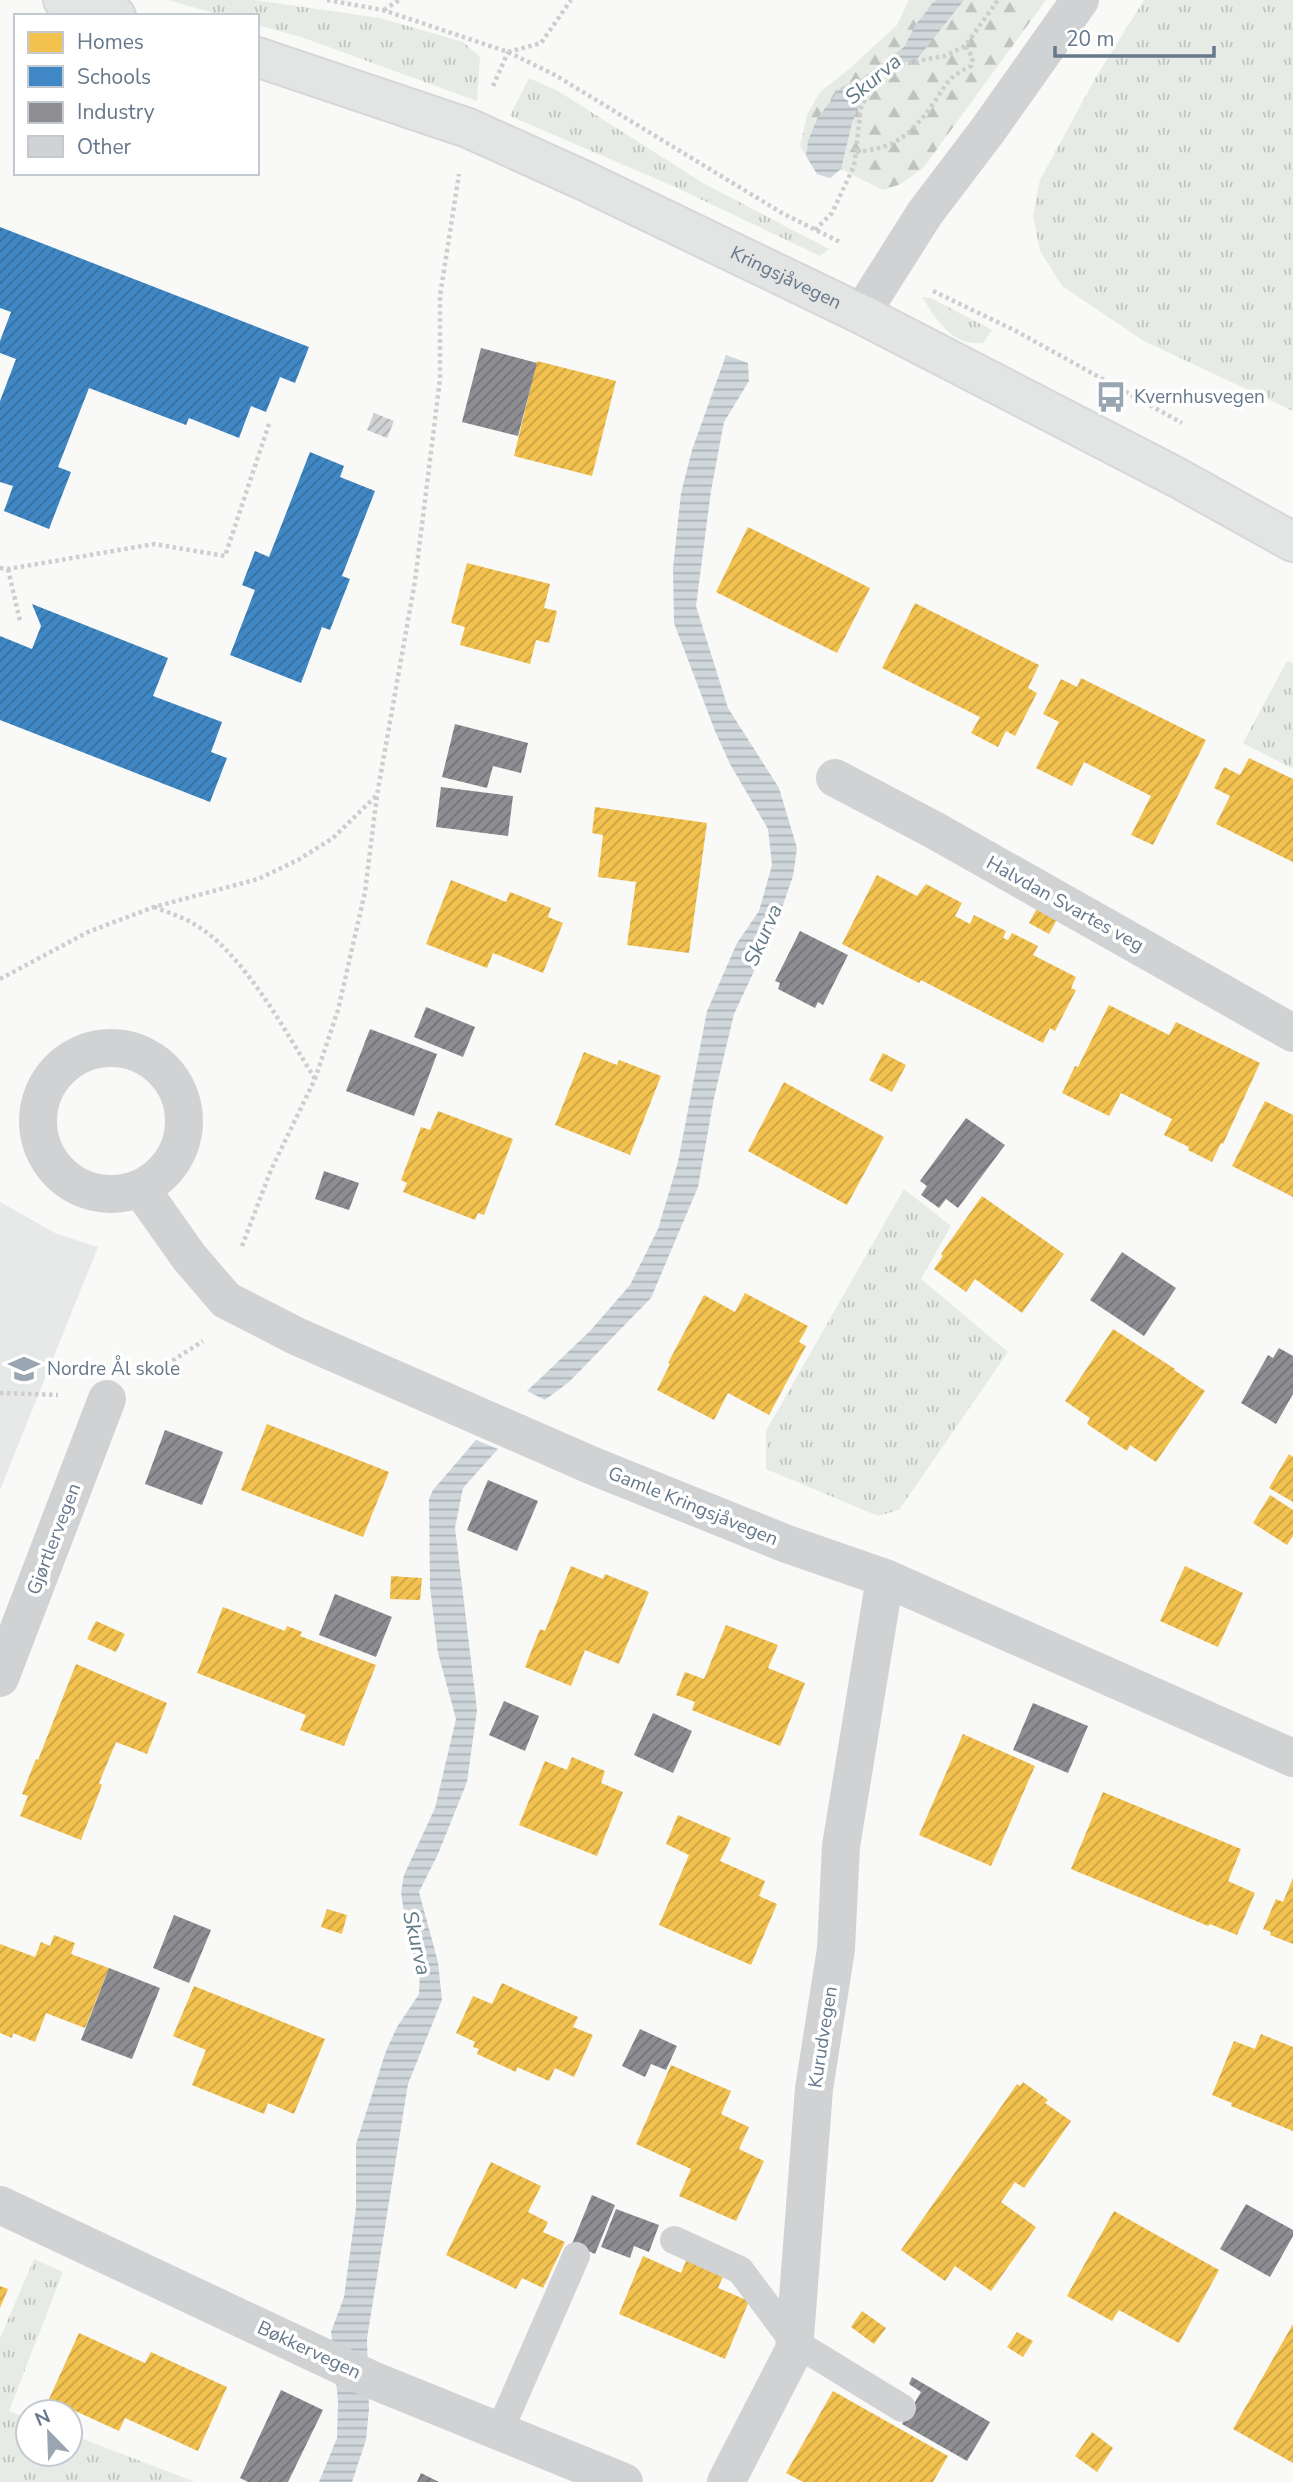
<svg xmlns="http://www.w3.org/2000/svg" width="1293" height="2482" font-family="'Nunito Sans',sans-serif">
	<style>
		.built { fill: #e7e9e9 }
		.grass { fill: url(#grass-tufts) }
		.forest { fill: url(#forest-firs) }
		.water { fill: url(#water-rules) }
		.homes { fill: url(#homes-hatch) }
		.schools { fill: url(#schools-hatch) }
		.industry { fill: url(#industry-hatch) }
		.building { fill: url(#building-hatch) }
		.lines { fill: none; stroke-linecap: round; stroke-linejoin: round }
		.secondary-casing { stroke: #d6d7d7; stroke-width: 42 }
		.path { stroke: #cececf; stroke-width: 4.5; stroke-dasharray: 3.5 3.5; stroke-linecap: butt }
		.lane { stroke: #d1d2d3; stroke-width: 28 }
		.street { stroke: #d1d2d3; stroke-width: 38 }
		.secondary { stroke: #e3e4e4; stroke-width: 38 }
		.labels { text-anchor: middle; dominant-baseline: central; stroke-width: 7; stroke-linejoin: round; paint-order: stroke }
		.street-label { font-size: 19px; fill: #66788b; stroke: #fff }
		.poi-label { font-size: 19px; fill: #66788b; stroke: #fff; text-anchor: start }
		.water-label { font-size: 21px; font-style: italic; fill: #627a86; stroke: #fff }
	</style>
	<defs>
		<pattern id="grass-tufts" width="24" height="20" patternUnits="userSpaceOnUse" patternTransform="scale(1.75)"><rect width="24" height="20" fill="#e7ebe5"/><path d="M3 7l-1-3M5 7V3M7 7l1-3M15 17l-1-3M17 17v-4M19 17l1-3" fill="none" stroke="#bfc3c0"/></pattern>
		<pattern id="forest-firs" width="22" height="20" patternUnits="userSpaceOnUse" patternTransform="scale(1.75)"><rect width="22" height="20" fill="#e7ebe5"/><path d="M5 1l3.5 6h-7zM16 11l3.5 6h-7z" fill="#bfc3c0"/></pattern>
		<pattern id="water-rules" width="6" height="5" patternUnits="userSpaceOnUse" patternTransform="scale(1.75)"><rect width="6" height="5" fill="#cfd7db"/><path d="M0 2.5h6" fill="none" stroke="#acb3b8"/></pattern>
		<pattern id="homes-hatch" width="6" height="6" patternUnits="userSpaceOnUse" patternTransform="scale(1.75)"><rect width="6" height="6" fill="#f2c14e"/><path d="M-1 1l2-2M0 6l6-6M5 7l2-2" fill="none" stroke="#c8a247"/></pattern>
		<pattern id="schools-hatch" width="6" height="6" patternUnits="userSpaceOnUse" patternTransform="scale(1.75)"><rect width="6" height="6" fill="#3f88c5"/><path d="M-1 1l2-2M0 6l6-6M5 7l2-2" fill="none" stroke="#376f9e"/></pattern>
		<pattern id="industry-hatch" width="6" height="6" patternUnits="userSpaceOnUse" patternTransform="scale(1.75)"><rect width="6" height="6" fill="#8d8d92"/><path d="M-1 1l2-2M0 6l6-6M5 7l2-2" fill="none" stroke="#727378"/></pattern>
		<pattern id="building-hatch" width="6" height="6" patternUnits="userSpaceOnUse" patternTransform="scale(1.75)"><rect width="6" height="6" fill="#d1d2d4"/><path d="M-1 1l2-2M0 6l6-6M5 7l2-2" fill="none" stroke="#adafb2"/></pattern>
	</defs>
	<rect width="100%" height="100%" fill="#f9f9f8"/>
	<path class="built" d="M 0,1202 L 57,1234 L 98,1247 L 0,1490 Z"/>
	<g class="grass">
		<path d="M 168,0 L 254,0 L 380,18 L 463,42 L 480,57 L 477,101 L 301,37 L 257,25 L 257,16 L 224,16 Z"/>
		<path d="M 1144,0 L 1293,0 L 1293,411 L 1144,341 L 1062,286 L 1040,251 L 1033,215 L 1040,180 L 1096,77 Z"/>
		<path d="M 529,78 L 558,91 L 703,183 L 829,249 L 820,256 L 675,187 L 510,116 Z"/>
		<path d="M 922,297 L 931,298 L 992,330 L 983,343 C 951,346 937,320 922,297 Z"/>
		<path d="M 1287,661 L 1293,663 L 1293,769 L 1243,743 Z"/>
		<path d="M 904,1189 L 951,1226 L 921,1279 L 1008,1352 L 899,1510 L 878,1516 L 766,1469 L 766,1431 Z"/>
		<path d="M 34,2259 L 63,2272 L 9,2411 L 28,2418 L 28,2454 L 70,2454 L 70,2434 L 195,2482 L 0,2482 L 0,2338 Z"/>
	</g>
	<path class="forest" d="M 909,0 L 1046,0 L 924,167 L 901,184 L 883,190 L 841,169 L 830,178 L 817,174 L 800,146 L 807,115 L 820,92 L 848,70 L 897,25 Z"/>
	<g class="water">
		<path d="M 936,0 L 964,0 L 918,58 L 895,66 L 876,80 L 864,93 L 852,123 L 841,169 L 830,178 L 817,174 L 806,156 L 808,141 L 817,119 L 841,87 L 861,79 L 904,47 L 916,24 Z"/>
		<path d="M 726,355 L 748,363 L 749,381 L 724,422 L 711,491 L 696,606 L 728,708 L 779,788 L 797,848 L 793,876 L 777,922 L 734,1014 L 714,1098 L 698,1187 L 651,1298 L 569,1382 L 545,1400 L 527,1391 L 590,1331 L 630,1285 L 658,1229 L 678,1162 L 707,1011 L 737,943 L 759,911 L 772,865 L 768,829 L 730,764 L 715,731 L 674,623 L 673,568 L 681,493 L 692,450 Z"/>
		<path d="M 476,1440 L 498,1449 L 463,1488 L 455,1528 L 477,1710 L 467,1782 L 438,1854 L 419,1892 L 438,1962 L 442,2000 L 408,2084 L 367,2339 L 369,2409 L 366,2440 L 352,2482 L 319,2482 L 337,2438 L 338,2401 L 331,2332 L 344,2297 L 356,2208 L 356,2144 L 386,2051 L 397,2027 L 419,1994 L 420,1969 L 408,1941 L 401,1892 L 404,1875 L 435,1808 L 456,1719 L 438,1653 L 430,1587 L 429,1499 L 433,1490 Z"/>
	</g>
	<g class="homes">
		<path d="M 537,361 L 616,381 L 592,476 L 514,456 Z"/>
		<path d="M 748,527 L 870,588 L 837,653 L 716,592 Z"/>
		<path d="M 467,563 L 550,584 L 544,608 L 557,611 L 549,643 L 536,640 L 530,664 L 460,645 L 465,627 L 451,623 Z"/>
		<path d="M 915,603 L 1039,665 L 1028,688 L 1037,693 L 1015,736 L 1006,731 L 998,747 L 971,733 L 980,717 L 882,668 Z"/>
		<path d="M 1081,678 L 1206,740 L 1153,845 L 1131,835 L 1151,796 L 1084,762 L 1072,786 L 1036,768 L 1059,722 L 1043,714 L 1061,679 L 1077,687 Z"/>
		<path d="M 1249,758 L 1293,779 L 1293,862 L 1216,824 L 1230,796 L 1214,788 L 1224,767 L 1240,775 Z"/>
		<path d="M 595,807 L 707,823 L 689,953 L 627,945 L 636,882 L 598,877 L 603,835 L 592,833 Z"/>
		<path d="M 877,875 L 917,896 L 926,884 L 962,903 L 955,916 L 970,924 L 974,915 L 1006,931 L 1003,938 L 1008,940 L 1012,933 L 1038,946 L 1033,955 L 1076,977 L 1071,988 L 1076,990 L 1055,1031 L 1050,1028 L 1043,1043 L 921,980 L 919,983 L 842,944 Z"/>
		<path d="M 451,880 L 506,902 L 510,892 L 551,908 L 548,917 L 563,923 L 543,973 L 493,953 L 487,968 L 426,944 Z"/>
		<path d="M 1040,903 L 1060,914 L 1049,934 L 1029,923 Z"/>
		<path d="M 1109,1005 L 1169,1035 L 1176,1022 L 1260,1063 L 1223,1144 L 1221,1143 L 1212,1162 L 1188,1150 L 1189,1147 L 1164,1135 L 1172,1119 L 1121,1093 L 1109,1116 L 1062,1093 L 1075,1066 L 1078,1067 Z"/>
		<path d="M 584,1052 L 617,1065 L 619,1060 L 661,1076 L 630,1155 L 555,1125 Z"/>
		<path d="M 883,1053 L 906,1065 L 892,1092 L 869,1080 Z"/>
		<path d="M 784,1082 L 884,1137 L 847,1205 L 748,1151 Z"/>
		<path d="M 1265,1101 L 1293,1115 L 1293,1197 L 1232,1166 Z"/>
		<path d="M 438,1111 L 513,1139 L 484,1215 L 478,1213 L 475,1220 L 403,1192 L 407,1183 L 401,1180 L 421,1127 L 430,1130 Z"/>
		<path d="M 982,1196 L 1064,1254 L 1022,1313 L 975,1279 L 966,1292 L 934,1269 L 943,1256 L 941,1254 Z"/>
		<path d="M 745,1293 L 808,1326 L 799,1342 L 806,1346 L 769,1415 L 728,1393 L 714,1420 L 657,1390 L 670,1364 L 668,1363 L 704,1295 L 735,1312 Z"/>
		<path d="M 1113,1329 L 1175,1369 L 1174,1370 L 1205,1391 L 1156,1462 L 1130,1445 L 1127,1451 L 1087,1424 L 1090,1418 L 1065,1401 Z"/>
		<path d="M 267,1424 L 389,1472 L 363,1537 L 241,1490 Z"/>
		<path d="M 1289,1454 L 1293,1457 L 1293,1502 L 1269,1488 Z"/>
		<path d="M 1270,1495 L 1293,1510 L 1293,1536 L 1287,1545 L 1253,1523 Z"/>
		<path d="M 571,1566 L 603,1579 L 605,1574 L 649,1592 L 619,1664 L 585,1650 L 571,1686 L 525,1667 L 540,1629 L 545,1631 Z"/>
		<path d="M 1185,1566 L 1243,1593 L 1218,1647 L 1160,1621 Z"/>
		<path d="M 391,1576 L 422,1578 L 420,1600 L 390,1599 Z"/>
		<path d="M 223,1607 L 285,1631 L 287,1626 L 302,1632 L 300,1636 L 376,1665 L 344,1746 L 300,1730 L 306,1715 L 197,1673 Z"/>
		<path d="M 96,1621 L 125,1634 L 116,1652 L 87,1639 Z"/>
		<path d="M 726,1625 L 778,1645 L 768,1668 L 805,1683 L 780,1746 L 692,1710 L 695,1702 L 676,1695 L 685,1672 L 704,1679 Z"/>
		<path d="M 76,1664 L 167,1703 L 147,1754 L 116,1742 L 99,1783 L 102,1785 L 81,1840 L 20,1816 L 28,1796 L 22,1794 L 36,1759 L 38,1760 Z"/>
		<path d="M 963,1734 L 1035,1766 L 991,1866 L 919,1835 Z"/>
		<path d="M 572,1757 L 605,1771 L 601,1783 L 623,1792 L 597,1856 L 519,1825 L 545,1761 L 567,1770 Z"/>
		<path d="M 1103,1792 L 1241,1849 L 1228,1881 L 1255,1893 L 1237,1935 L 1210,1924 L 1208,1926 L 1071,1869 Z"/>
		<path d="M 678,1815 L 731,1838 L 720,1861 L 765,1881 L 759,1896 L 777,1904 L 751,1965 L 659,1925 L 689,1855 L 666,1844 Z"/>
		<path d="M 1293,1878 L 1293,1944 L 1270,1935 L 1271,1932 L 1263,1929 L 1276,1899 L 1283,1902 Z"/>
		<path d="M 327,1909 L 347,1915 L 342,1934 L 321,1927 Z"/>
		<path d="M 54,1935 L 75,1943 L 71,1954 L 109,1968 L 85,2028 L 46,2013 L 35,2042 L 13,2033 L 12,2038 L 0,2033 L 0,1944 L 35,1957 L 41,1942 L 50,1946 Z"/>
		<path d="M 502,1983 L 578,2017 L 573,2027 L 593,2035 L 574,2077 L 555,2068 L 549,2081 L 517,2067 L 516,2072 L 477,2054 L 479,2049 L 473,2047 L 475,2042 L 456,2033 L 473,1996 L 492,2004 Z"/>
		<path d="M 194,1986 L 325,2039 L 294,2114 L 268,2103 L 264,2114 L 192,2085 L 206,2050 L 173,2036 Z"/>
		<path d="M 1261,2034 L 1293,2047 L 1293,2131 L 1231,2106 L 1232,2103 L 1212,2095 L 1234,2041 L 1255,2049 Z"/>
		<path d="M 671,2065 L 731,2091 L 721,2114 L 749,2127 L 739,2149 L 764,2161 L 736,2221 L 679,2196 L 691,2169 L 636,2144 Z"/>
		<path d="M 1023,2082 L 1048,2100 L 1045,2103 L 1071,2121 L 1024,2188 L 1015,2182 L 1001,2202 L 1036,2227 L 991,2291 L 955,2266 L 945,2281 L 901,2250 L 1017,2084 L 1020,2086 Z"/>
		<path d="M 491,2162 L 541,2186 L 528,2212 L 548,2222 L 543,2232 L 565,2242 L 543,2288 L 522,2278 L 516,2289 L 446,2255 Z"/>
		<path d="M 1114,2211 L 1219,2270 L 1179,2343 L 1119,2310 L 1112,2321 L 1067,2296 Z"/>
		<path d="M 643,2256 L 681,2273 L 688,2256 L 725,2272 L 718,2288 L 749,2301 L 725,2359 L 619,2314 Z"/>
		<path d="M 0,2286 L 8,2289 L 0,2308 Z"/>
		<path d="M 862,2311 L 886,2328 L 874,2344 L 851,2327 Z"/>
		<path d="M 1293,2324 L 1293,2463 L 1233,2429 Z"/>
		<path d="M 1017,2332 L 1033,2341 L 1023,2357 L 1007,2347 Z"/>
		<path d="M 79,2333 L 145,2363 L 151,2352 L 227,2387 L 198,2451 L 125,2418 L 119,2431 L 49,2399 Z"/>
		<path d="M 833,2391 L 948,2456 L 933,2482 L 803,2482 L 786,2473 Z"/>
		<path d="M 1092,2432 L 1113,2448 L 1097,2472 L 1075,2456 Z"/>
	</g>
	<g class="schools">
		<path d="M 0,227 L 309,347 L 295,383 L 280,377 L 266,412 L 251,406 L 239,438 L 189,418 L 186,425 L 89,388 L 58,467 L 71,472 L 49,529 L 4,511 L 13,486 L 0,482 L 0,401 L 16,359 L 0,353 L 0,341 L 11,312 L 0,308 Z"/>
		<path d="M 310,452 L 344,466 L 340,477 L 375,491 L 342,576 L 350,579 L 330,630 L 322,627 L 301,683 L 230,655 L 255,590 L 242,585 L 255,551 L 269,557 Z"/>
		<path d="M 32,604 L 168,658 L 153,696 L 222,722 L 211,752 L 227,758 L 210,802 L 0,720 L 0,636 L 32,649 L 41,626 Z"/>
	</g>
	<g class="industry">
		<path d="M 481,348 L 537,363 L 518,436 L 462,422 Z"/>
		<path d="M 455,724 L 528,743 L 521,773 L 493,766 L 487,788 L 442,777 Z"/>
		<path d="M 441,787 L 513,796 L 508,836 L 436,827 Z"/>
		<path d="M 800,931 L 848,955 L 823,1005 L 818,1002 L 815,1008 L 778,989 L 780,983 L 775,981 Z"/>
		<path d="M 426,1007 L 475,1027 L 463,1057 L 414,1037 Z"/>
		<path d="M 370,1029 L 437,1054 L 414,1116 L 346,1091 Z"/>
		<path d="M 966,1118 L 1005,1145 L 958,1208 L 946,1199 L 939,1208 L 921,1195 L 927,1186 L 920,1181 Z"/>
		<path d="M 324,1171 L 359,1183 L 349,1210 L 315,1199 Z"/>
		<path d="M 1122,1252 L 1176,1288 L 1144,1336 L 1090,1300 Z"/>
		<path d="M 1279,1348 L 1293,1356 L 1293,1394 L 1276,1424 L 1241,1403 L 1268,1355 L 1273,1358 Z"/>
		<path d="M 165,1430 L 223,1452 L 202,1505 L 145,1484 Z"/>
		<path d="M 488,1480 L 538,1501 L 517,1551 L 467,1530 Z"/>
		<path d="M 335,1594 L 392,1617 L 376,1657 L 319,1635 Z"/>
		<path d="M 504,1701 L 539,1716 L 525,1751 L 489,1735 Z"/>
		<path d="M 1033,1703 L 1088,1726 L 1068,1773 L 1013,1750 Z"/>
		<path d="M 653,1713 L 692,1731 L 673,1773 L 634,1755 Z"/>
		<path d="M 174,1915 L 211,1930 L 189,1983 L 153,1968 Z"/>
		<path d="M 109,1968 L 160,1988 L 132,2059 L 81,2040 Z"/>
		<path d="M 640,2029 L 677,2046 L 666,2070 L 651,2064 L 645,2077 L 622,2066 Z"/>
		<path d="M 592,2195 L 615,2205 L 595,2254 L 572,2244 Z"/>
		<path d="M 1246,2204 L 1293,2230 L 1293,2236 L 1270,2277 L 1220,2249 Z"/>
		<path d="M 616,2209 L 659,2225 L 649,2252 L 634,2246 L 630,2258 L 601,2247 Z"/>
		<path d="M 912,2377 L 990,2422 L 967,2461 L 902,2424 L 921,2392 L 909,2384 Z"/>
		<path d="M 281,2390 L 323,2410 L 288,2482 L 248,2482 L 240,2478 Z"/>
		<path d="M 421,2473 L 439,2482 L 417,2482 Z"/>
	</g>
	<path class="building" d="M 374,413 L 394,421 L 387,438 L 367,430 Z"/>
	<g class="lines">
		<defs>
			<g id="secondary">
				<path d="M 63,0 L 116,16"/>
				<path id="s1" d="M 257,57 L 468,128 L 585,181 L 861,314 L 1178,478 L 1293,542"/>
			</g>
		</defs>
		<use href="#secondary" class="secondary-casing"/>
		<g class="path">
			<path d="M 327,0 L 383,10 L 508,52 L 555,75 L 782,213 L 842,243"/>
			<path d="M 384,10 L 399,0"/>
			<path d="M 508,52 L 541,43 L 571,0"/>
			<path d="M 493,86 L 508,52"/>
			<path d="M 856,152 C 895,148 910,136 933,104 C 948,83 945,79 971,66 L 973,58 L 965,46"/>
			<path d="M 815,230 L 832,213 L 854,166 L 861,108 L 871,86 L 892,69 L 906,63 L 945,56 L 965,46 L 998,0"/>
			<path d="M 933,291 L 1014,330 L 1182,423"/>
			<path d="M 0,568 L 8,569 L 154,544 L 225,556 L 269,424"/>
			<path d="M 8,569 L 20,621"/>
			<path d="M 154,907 C 167,912 182,917 194,924 C 242,951 286,1032 315,1079"/>
			<path d="M 0,979 L 88,932 L 154,907 L 258,879 L 298,860 L 333,838 L 377,795"/>
			<path d="M 242,1246 L 271,1170 L 315,1079 L 338,1010 L 365,892 L 377,795 L 415,581 L 440,379 L 440,296 L 459,174"/>
			<path d="M 149,1376 L 203,1341"/>
			<path d="M 0,1393 L 58,1395"/>
		</g>
		<g class="lane">
			<path d="M 674,2240 L 740,2270 L 794,2342 L 902,2408"/>
			<path d="M 499,2432 L 576,2256"/>
		</g>
		<g class="street">
			<path d="M 861,314 L 925,213 L 988,130 L 1080,0"/>
			<path d="M 835,778 L 934,830 L 1293,1033"/>
			<circle cx="111" cy="1121" r="73"/>
			<path d="M 141,1189 L 189,1257 L 226,1300 L 296,1336 L 593,1466 L 787,1544 L 885,1578 L 1293,1758"/>
			<path d="M 0,1678 L 107,1399"/>
			<path d="M 0,2205 L 370,2379 L 624,2482"/>
			<path d="M 726,2482 L 794,2350 L 814,2089 L 836,1949 L 841,1846 L 885,1578"/>
		</g>
		<use href="#secondary" class="secondary"/>
	</g>
	<defs>
		<symbol id="bus-bare" viewBox="-9 -9 18 18"><path d="M-5-6H5V4H4V6H2V4H-2V6H-4V4H-5ZM-3.5-4V0h7V-4ZM-3.5 1.2v1.5H-2V1.2ZM2 1.2v1.5H3.5V1.2Z" fill="#99a5b1" stroke="#fff" stroke-width="2.5" paint-order="stroke"/></symbol>
		<symbol id="school-bare" viewBox="-9 -9 18 18"><path d="M0-5L7-2L0 1L-7-2ZM-4 1L0 2.5L4 1V4Q0 6-4 4Z" fill="#99a5b1" stroke="#fff" stroke-width="2.5" paint-order="stroke"/></symbol>
	</defs>
	<g fill-rule="evenodd">
		<use href="#bus-bare" x="1089" y="375" width="44" height="44"/>
		<use href="#school-bare" x="2" y="1347" width="44" height="44"/>
	</g>
	<g class="labels">
		<g class="street-label">
			<text stroke="none"><textPath href="#s1" startOffset="574">Kringsjåvegen</textPath></text>
			<text transform="translate(1065 904) rotate(29)">Halvdan Svartes veg</text>
			<text transform="translate(693 1506) rotate(22)">Gamle Kringsjåvegen</text>
			<text transform="translate(54 1539) rotate(-69)">Gjørtlervegen</text>
			<text transform="translate(823 2037) rotate(-81)">Kurudvegen</text>
			<text transform="translate(309 2350) rotate(25)">Bøkkervegen</text>
		</g>
		<g class="poi-label">
			<text x="1134" y="397">Kvernhusvegen</text>
			<text x="47" y="1369">Nordre Ål skole</text>
		</g>
		<g class="water-label">
			<text transform="translate(873 79) rotate(-40)">Skurva</text>
			<text transform="translate(763 935) rotate(-66)">Skurva</text>
			<text transform="translate(417 1943) rotate(77)">Skurva</text>
		</g>
	</g>
	<rect x="14" y="14" width="245" height="161" fill="#ffffff" stroke="#c2c9d1" stroke-width="2"/>
	<rect x="28" y="32" width="35" height="21" fill="#f2c14e" stroke="#c2c9d1" stroke-width="2"/>
	<text x="77" y="49" font-size="21" fill="#66788b">Homes</text>
	<rect x="28" y="66" width="35" height="21" fill="#3f88c5" stroke="#c2c9d1" stroke-width="2"/>
	<text x="77" y="84" font-size="21" fill="#66788b">Schools</text>
	<rect x="28" y="102" width="35" height="21" fill="#8d8d92" stroke="#c2c9d1" stroke-width="2"/>
	<text x="77" y="119" font-size="21" fill="#66788b">Industry</text>
	<rect x="28" y="136" width="35" height="21" fill="#d1d2d4" stroke="#c2c9d1" stroke-width="2"/>
	<text x="77" y="154" font-size="21" fill="#66788b">Other</text>
	<g transform="translate(49 2433) rotate(337)"><circle r="33" fill="#ffffff" stroke="#c2c9d1" stroke-width="2"/>
	<path d="M0-5L12 26L0 18L-12 26Z" fill="#99a5b1"/>
	<text y="-10" font-size="19" font-weight="bold" text-anchor="middle" fill="#66788b">N</text>
	</g>
	<path d="M1055 46v10h159v-10" fill="none" stroke="#66788b" stroke-width="3.5"/>
	<text x="1066" y="46" font-size="21" fill="#66788b" stroke="#ffffff" stroke-width="5" paint-order="stroke">20 m</text>
</svg>
